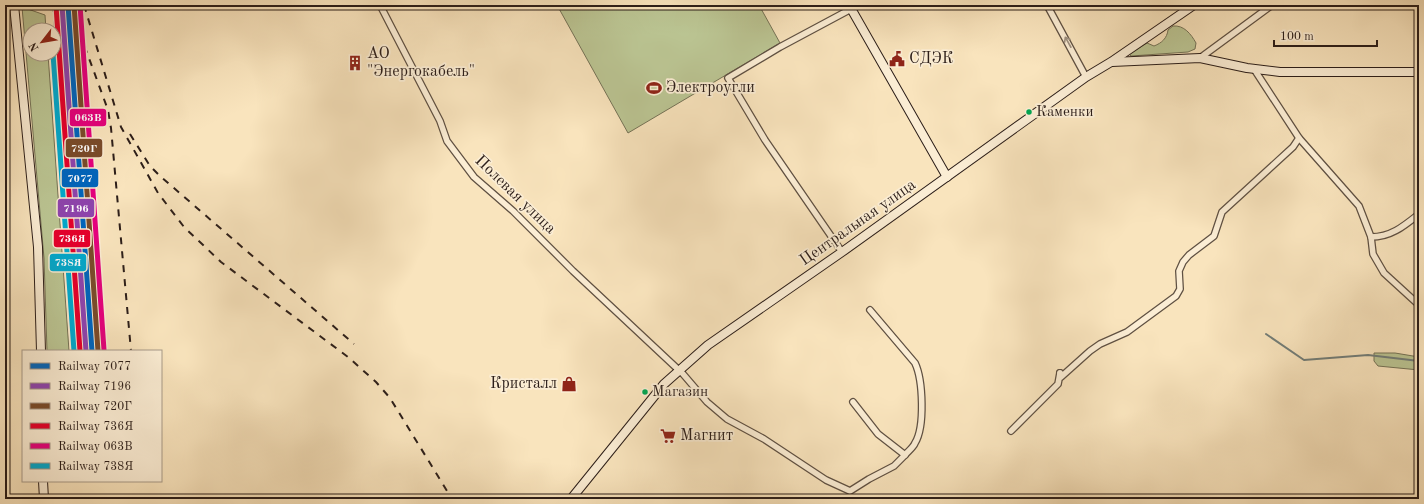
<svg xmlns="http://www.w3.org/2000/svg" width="1424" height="504" font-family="'Old Standard TT',serif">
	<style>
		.green { fill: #bbc593; stroke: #747256 }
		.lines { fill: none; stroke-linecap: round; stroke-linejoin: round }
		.stream { stroke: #727d78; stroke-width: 2 }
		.street-casing { stroke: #5f5042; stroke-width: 8 }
		.secondary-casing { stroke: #2c1e19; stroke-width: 10 }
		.street { stroke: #fbedd4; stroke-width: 5.5 }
		.secondary { stroke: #fbedd4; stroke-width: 8 }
		.rail { stroke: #2c1e19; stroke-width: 2; stroke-dasharray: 7 7; stroke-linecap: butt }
		.rail-1-casing { stroke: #fbedd4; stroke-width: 8 }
		.rail-2-casing { stroke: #fbedd4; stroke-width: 8 }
		.rail-3-casing { stroke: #fbedd4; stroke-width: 8 }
		.rail-4-casing { stroke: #fbedd4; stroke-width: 8 }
		.rail-5-casing { stroke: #fbedd4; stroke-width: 8 }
		.rail-6-casing { stroke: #fbedd4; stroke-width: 8 }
		.rail-1 { stroke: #0065bd; stroke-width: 5 }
		.rail-2 { stroke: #8e44ad; stroke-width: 5 }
		.rail-3 { stroke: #7a4b2a; stroke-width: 5 }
		.rail-4 { stroke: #e4002b; stroke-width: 5 }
		.rail-5 { stroke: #e5007d; stroke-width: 5 }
		.rail-6 { stroke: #00a9ce; stroke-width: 5 }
		.oneway { stroke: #9e9080 }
		.bus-dot { fill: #00a651; stroke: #fbedd4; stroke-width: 1.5 }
		.labels { text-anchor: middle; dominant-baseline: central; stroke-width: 3.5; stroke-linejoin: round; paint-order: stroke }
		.bus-label { font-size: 15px; fill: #2c1e19; stroke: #fbedd4; text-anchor: start }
		.poi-label { font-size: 16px; fill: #2c1e19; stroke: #fbedd4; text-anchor: start }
		.street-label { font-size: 16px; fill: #2c1e19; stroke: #fbedd4 }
		.line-badge { stroke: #fbedd4; stroke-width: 1.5 }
		.badge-label { font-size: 11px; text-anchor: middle; font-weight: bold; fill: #fff }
	</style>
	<rect width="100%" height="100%" fill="#f9e4bd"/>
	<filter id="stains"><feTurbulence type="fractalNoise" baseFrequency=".005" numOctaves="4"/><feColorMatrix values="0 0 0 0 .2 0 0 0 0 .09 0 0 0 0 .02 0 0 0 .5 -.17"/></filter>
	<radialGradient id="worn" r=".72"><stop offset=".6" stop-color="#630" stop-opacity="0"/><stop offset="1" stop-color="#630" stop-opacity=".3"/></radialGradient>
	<g class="green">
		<path d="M 557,5 L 759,5 L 780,43 L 628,133 Z"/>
		<path d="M 22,7 L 45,15 L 46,30 L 30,30 L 30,54 L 48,54 L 69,351 L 47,351 L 44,258 Z"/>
		<path d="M 1173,26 C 1184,25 1191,34 1196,43 L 1195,49 L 1188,52 L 1131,56 L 1129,54 L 1147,43 L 1154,46 C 1162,43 1167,38 1168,30 Z"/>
		<path d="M 1374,353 L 1395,353 L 1419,357 L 1419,370 L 1378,366 L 1374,361 Z"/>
	</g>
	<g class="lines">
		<path class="stream" d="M 1266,334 L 1304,360 L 1368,355 L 1419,361"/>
		<defs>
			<g id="street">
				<path d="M 380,5 L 440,121 L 447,141 L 474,177 L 513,211 L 573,271 L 683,374 L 707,402 L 727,419 L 764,439 L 826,480 L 850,491 L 869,479 L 894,466 L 905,455 L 878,434 L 853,402"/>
				<path d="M 1047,5 L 1086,77"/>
				<path d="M 1200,58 L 1272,5"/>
				<path d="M 1254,69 L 1299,138 L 1359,206 L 1371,237 L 1373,254 L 1384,273 L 1419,305"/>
				<path d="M 1371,237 C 1391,237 1404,226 1419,214"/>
				<path d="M 842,252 L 765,140 L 728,78 L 780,47 L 851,9"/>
				<path d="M 870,310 L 915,363 C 923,380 925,427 915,443 C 913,448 908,451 905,455"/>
				<path d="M 1060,373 L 1061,377 L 1090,351 L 1100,344 L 1127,332 L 1176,296 L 1180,289 L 1179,271 L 1183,262 L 1189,255 L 1214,236 L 1222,212 L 1293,147 L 1299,138"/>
				<path d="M 1011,431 L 1058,384 L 1060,373"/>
			</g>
			<g id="secondary">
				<path d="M 14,5 L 38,247 L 41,351"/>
				<path d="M 849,5 L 947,177"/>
				<path d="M 1112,62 L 1200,58 L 1247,68 L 1280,72 L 1419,72"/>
				<path d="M 43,481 L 44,499"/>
				<path d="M 571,499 L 664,384 L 708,345 L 842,252 L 1086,77 L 1111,62 L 1194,5"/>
			</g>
		</defs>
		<use href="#street" class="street-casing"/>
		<use href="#secondary" class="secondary-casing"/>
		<use href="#street" class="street"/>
		<use href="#secondary" class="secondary"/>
		<g class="rail">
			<path d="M 53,5 L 56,42"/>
			<path d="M 76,5 L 86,50 L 108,110 L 111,128 L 131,351"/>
			<path d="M 84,5 L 121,127 L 158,193 L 184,227 L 221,262 L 348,357 L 376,382 L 390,398 L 452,499"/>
			<path d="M 130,134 L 150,166 L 160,176 L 354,344"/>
		</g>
		<defs>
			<path id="rail-1" d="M 68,5 L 92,351"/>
			<path id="rail-2" d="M 62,5 L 86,351"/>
			<path id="rail-3" d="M 74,5 L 98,351"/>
			<path id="rail-4" d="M 56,6 L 80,351"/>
			<path id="rail-5" d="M 80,5 L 104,350"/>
			<path id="rail-6" d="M 53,54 L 74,351"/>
		</defs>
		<use href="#rail-1" class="rail-1-casing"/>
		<use href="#rail-2" class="rail-2-casing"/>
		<use href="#rail-3" class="rail-3-casing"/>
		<use href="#rail-4" class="rail-4-casing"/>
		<use href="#rail-5" class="rail-5-casing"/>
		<use href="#rail-6" class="rail-6-casing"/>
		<use href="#rail-1" class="rail-1"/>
		<use href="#rail-2" class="rail-2"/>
		<use href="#rail-3" class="rail-3"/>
		<use href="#rail-4" class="rail-4"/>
		<use href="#rail-5" class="rail-5"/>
		<use href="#rail-6" class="rail-6"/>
	</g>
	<defs><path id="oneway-shaft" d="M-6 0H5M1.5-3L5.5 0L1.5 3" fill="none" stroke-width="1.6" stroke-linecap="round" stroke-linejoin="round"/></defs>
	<use class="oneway" href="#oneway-shaft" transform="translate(1068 42) rotate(-119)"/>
	<defs>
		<symbol id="civic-bare" viewBox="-9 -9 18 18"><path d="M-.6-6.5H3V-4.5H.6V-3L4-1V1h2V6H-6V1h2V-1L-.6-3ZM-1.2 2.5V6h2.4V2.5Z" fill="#8f2418" stroke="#fbedd4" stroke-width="2.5" paint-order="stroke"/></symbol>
		<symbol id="building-bare" viewBox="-9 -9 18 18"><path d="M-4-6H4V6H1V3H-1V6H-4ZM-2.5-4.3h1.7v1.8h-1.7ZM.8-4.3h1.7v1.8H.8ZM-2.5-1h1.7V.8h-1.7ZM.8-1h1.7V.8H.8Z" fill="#8f2418" stroke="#fbedd4" stroke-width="2.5" paint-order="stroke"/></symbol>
		<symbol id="stadium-bare" viewBox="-9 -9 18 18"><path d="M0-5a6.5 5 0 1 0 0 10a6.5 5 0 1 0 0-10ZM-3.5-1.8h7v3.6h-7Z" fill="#8f2418" stroke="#fbedd4" stroke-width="2.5" paint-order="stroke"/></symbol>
		<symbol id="shop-bare" viewBox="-9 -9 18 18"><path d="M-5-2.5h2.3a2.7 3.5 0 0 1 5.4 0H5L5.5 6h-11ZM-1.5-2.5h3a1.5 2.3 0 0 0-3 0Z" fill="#8f2418" stroke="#fbedd4" stroke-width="2.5" paint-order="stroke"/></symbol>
		<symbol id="supermarket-bare" viewBox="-9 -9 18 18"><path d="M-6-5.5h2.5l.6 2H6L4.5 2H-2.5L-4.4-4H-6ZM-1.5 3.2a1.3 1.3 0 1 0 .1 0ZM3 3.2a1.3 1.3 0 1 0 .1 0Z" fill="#8f2418" stroke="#fbedd4" stroke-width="2.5" paint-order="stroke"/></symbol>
	</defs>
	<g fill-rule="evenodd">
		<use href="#civic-bare" x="886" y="48" width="22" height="22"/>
		<use href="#building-bare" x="344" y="52" width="22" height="22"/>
		<use href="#stadium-bare" x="643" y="77" width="22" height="22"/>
		<use href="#shop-bare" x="558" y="373" width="22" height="22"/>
		<use href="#supermarket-bare" x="657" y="425" width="22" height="22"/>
	</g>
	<g class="bus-dot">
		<circle cx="1029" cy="112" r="3.5"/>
		<circle cx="645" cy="392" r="3.5"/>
	</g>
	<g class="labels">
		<g class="bus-label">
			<text x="1036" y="112">Каменки</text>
			<text x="652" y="392">Магазин</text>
		</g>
		<g class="poi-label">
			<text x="367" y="54">АО<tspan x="367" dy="18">"Энергокабель"</tspan></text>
			<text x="909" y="59">СДЭК</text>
			<text x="666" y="88">Электроугли</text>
			<text x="557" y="384" text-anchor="end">Кристалл</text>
			<text x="680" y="436">Магнит</text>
		</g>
		<g class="street-label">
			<text transform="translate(515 195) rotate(44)">Полевая улица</text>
			<text transform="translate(858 223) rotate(-35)">Центральная улица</text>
		</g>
	</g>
	<g class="line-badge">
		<rect x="69" y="108" width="38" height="19" rx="4" fill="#e5007d"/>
		<rect x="65" y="138" width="38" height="20" rx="4" fill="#7a4b2a"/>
		<rect x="61" y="168" width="38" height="20" rx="4" fill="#0065bd"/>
		<rect x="57" y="198" width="38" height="20" rx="4" fill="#8e44ad"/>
		<rect x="53" y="229" width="38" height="19" rx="4" fill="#e4002b"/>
		<rect x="49" y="253" width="38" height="19" rx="4" fill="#00a9ce"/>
	</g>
	<g class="badge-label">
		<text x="88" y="121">063В</text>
		<text x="84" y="152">720Г</text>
		<text x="80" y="182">7077</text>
		<text x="76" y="212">7196</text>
		<text x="72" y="242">736Я</text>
		<text x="68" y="266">738Я</text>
	</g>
	<rect width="1424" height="504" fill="none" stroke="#f9e4bd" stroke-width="20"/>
	<rect x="6" y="6" width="1412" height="492" fill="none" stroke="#2c1e19" stroke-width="2"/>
	<rect x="10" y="10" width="1404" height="484" fill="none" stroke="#2c1e19"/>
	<rect x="22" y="350" width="140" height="132" fill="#fbedd4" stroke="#a89a89"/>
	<rect x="30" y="363" width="20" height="6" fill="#0065bd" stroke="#a89a89"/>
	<text x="58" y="370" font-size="12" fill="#2c1e19">Railway 7077</text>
	<rect x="30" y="383" width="20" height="6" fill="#8e44ad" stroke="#a89a89"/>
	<text x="58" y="390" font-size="12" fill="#2c1e19">Railway 7196</text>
	<rect x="30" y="403" width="20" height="6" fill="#7a4b2a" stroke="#a89a89"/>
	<text x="58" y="410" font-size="12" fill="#2c1e19">Railway 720Г</text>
	<rect x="30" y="423" width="20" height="6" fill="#e4002b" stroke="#a89a89"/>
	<text x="58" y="430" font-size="12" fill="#2c1e19">Railway 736Я</text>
	<rect x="30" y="443" width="20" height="6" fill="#e5007d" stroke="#a89a89"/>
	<text x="58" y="450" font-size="12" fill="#2c1e19">Railway 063В</text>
	<rect x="30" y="463" width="20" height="6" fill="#00a9ce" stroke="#a89a89"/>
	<text x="58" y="470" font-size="12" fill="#2c1e19">Railway 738Я</text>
	<g transform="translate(42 42) rotate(239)"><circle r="19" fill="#fbedd4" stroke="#a89a89"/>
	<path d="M0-3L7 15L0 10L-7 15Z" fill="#8f2418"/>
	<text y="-6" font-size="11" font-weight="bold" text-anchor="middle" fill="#2c1e19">N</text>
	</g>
	<path d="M1274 40v6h103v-6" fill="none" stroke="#2c1e19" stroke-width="2"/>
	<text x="1280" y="40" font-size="12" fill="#2c1e19" stroke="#fbedd4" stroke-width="3" paint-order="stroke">100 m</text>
	<rect width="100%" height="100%" filter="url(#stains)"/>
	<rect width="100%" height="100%" fill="url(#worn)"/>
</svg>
